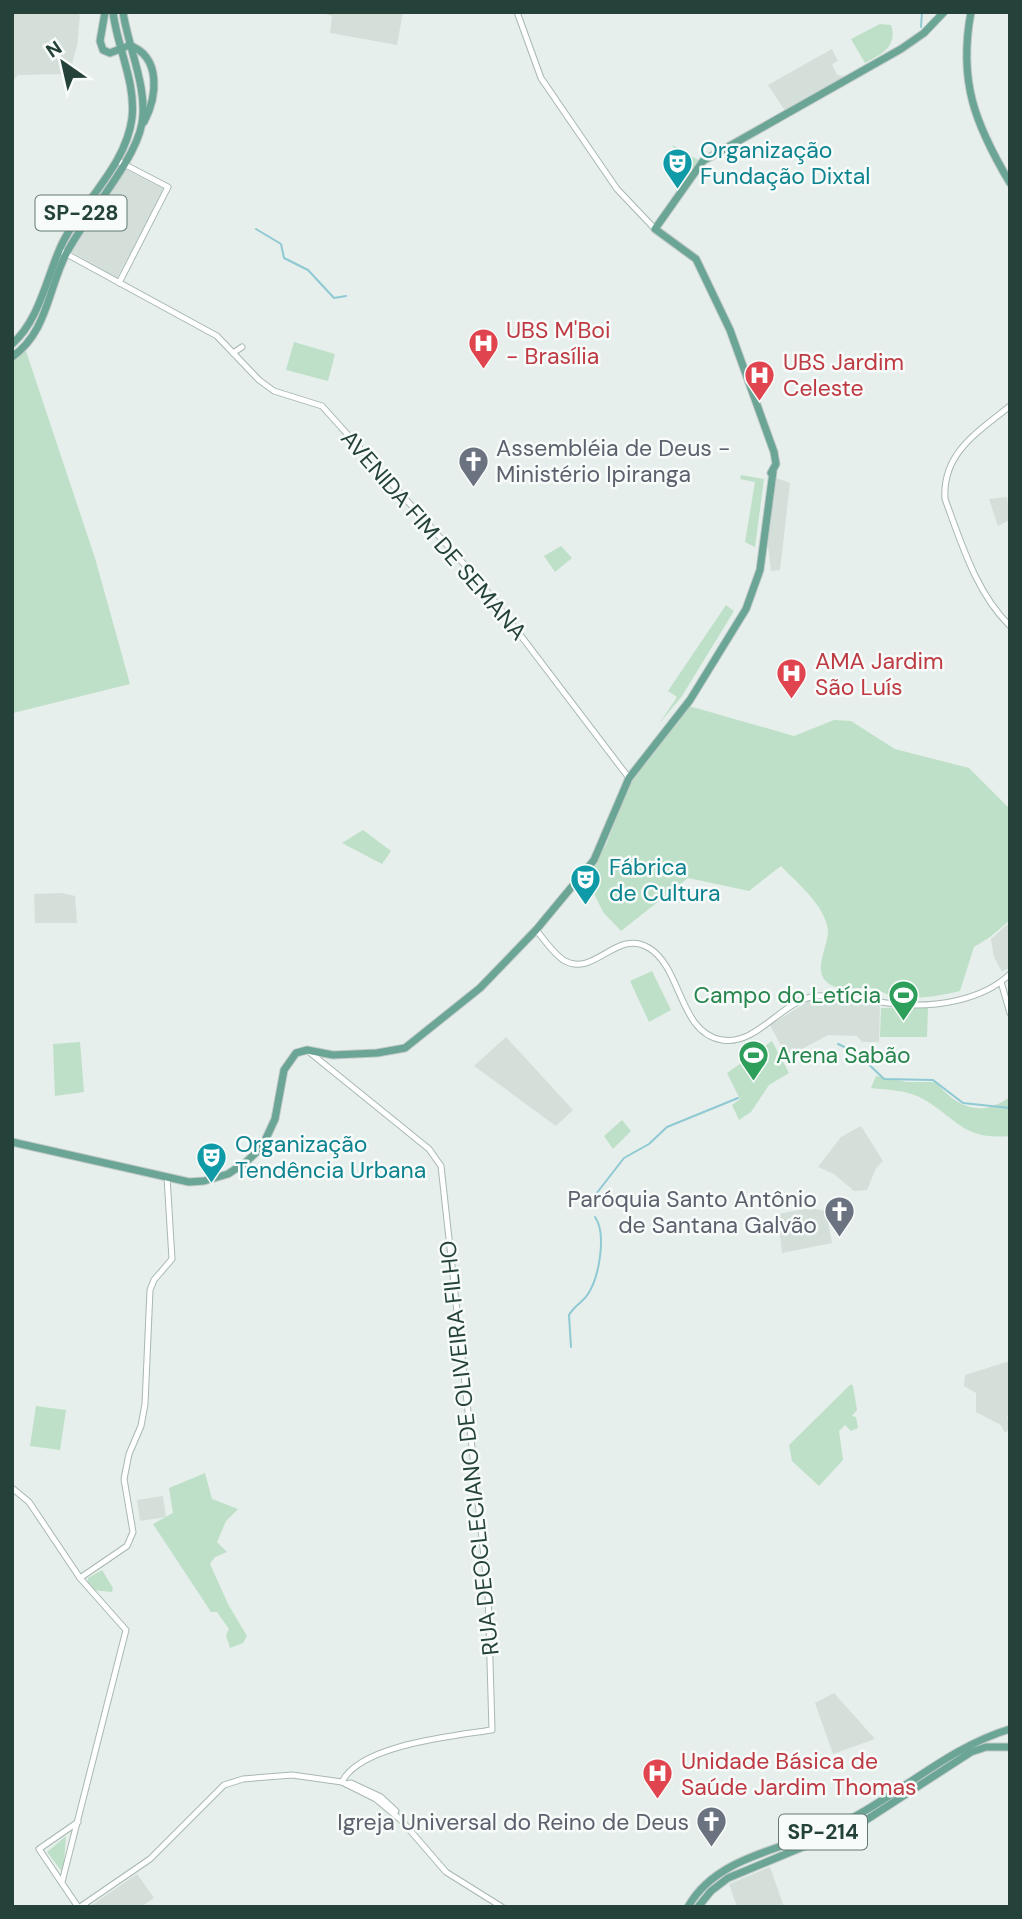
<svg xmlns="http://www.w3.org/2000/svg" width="1022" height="1919" font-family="'DM Sans',sans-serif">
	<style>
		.built { fill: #d4dfda }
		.green { fill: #bfe0c8 }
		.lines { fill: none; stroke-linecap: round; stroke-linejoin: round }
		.stream { stroke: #8ec9d4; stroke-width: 2 }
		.minor-casing { stroke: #a8b8b2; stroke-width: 7 }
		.major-casing { stroke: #c2cac8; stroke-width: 9 }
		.minor { stroke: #fff; stroke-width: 5 }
		.major { stroke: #6aa596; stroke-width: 7 }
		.labels { text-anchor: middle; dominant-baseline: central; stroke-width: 5; stroke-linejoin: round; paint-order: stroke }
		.shield { fill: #f7fbf9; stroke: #637a73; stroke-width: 2 }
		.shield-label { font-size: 21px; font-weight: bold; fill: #24423a }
		.culture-label { font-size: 23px; fill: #0d838f; stroke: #f7fbf9; text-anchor: start }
		.health-label { font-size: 23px; fill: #be3a42; stroke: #f7fbf9; text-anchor: start }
		.worship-label { font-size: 23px; fill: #5b616d; stroke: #f7fbf9; text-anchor: end }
		.street-label { font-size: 23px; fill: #24423a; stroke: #f7fbf9 }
		.leisure-label { font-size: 23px; fill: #27864d; stroke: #f7fbf9; text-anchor: end }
	</style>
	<rect width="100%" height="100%" fill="#e6efeb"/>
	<g class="built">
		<path d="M 12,12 L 77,12 L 80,16 L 77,46 L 69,74 L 18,75 L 12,82 Z"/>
		<path d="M 319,12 L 390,14 L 403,12 L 397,45 L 330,33 L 332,16 Z"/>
		<path d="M 832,49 L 838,61 L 832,64 L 837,75 L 844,76 L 845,79 L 786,112 L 768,85 Z"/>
		<path d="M 123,168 L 164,189 L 117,278 L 70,251 Z"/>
		<path d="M 774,477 L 790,483 L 780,570 L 771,571 L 766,530 Z"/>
		<path d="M 1007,497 L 1010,520 L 998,526 L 989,499 Z"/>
		<path d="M 62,893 L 75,896 L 77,923 L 35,923 L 34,894 Z"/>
		<path d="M 1010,922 L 1010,967 L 1002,972 L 994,957 L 991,939 Z"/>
		<path d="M 812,999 L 880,1004 L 879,1042 L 862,1042 L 857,1036 L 828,1035 L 787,1057 L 770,1025 Z"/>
		<path d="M 506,1037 L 573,1110 L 556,1126 L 474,1066 Z"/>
		<path d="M 861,1126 L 883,1161 L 876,1168 L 867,1190 L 854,1191 L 834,1174 L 818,1167 L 841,1137 Z"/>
		<path d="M 810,1208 L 826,1211 L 832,1243 L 782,1253 L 778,1214 Z"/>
		<path d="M 1010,1361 L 1010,1412 L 1007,1416 L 1010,1428 L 1005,1433 L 1001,1425 L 976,1412 L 976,1393 L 964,1386 L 965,1375 Z"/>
		<path d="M 163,1496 L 166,1517 L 140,1521 L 137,1500 Z"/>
		<path d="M 834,1693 L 875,1739 L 833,1754 L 815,1703 Z"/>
		<path d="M 770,1867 L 784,1907 L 737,1907 L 729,1884 Z"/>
		<path d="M 137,1874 L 154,1898 L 141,1907 L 89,1907 Z"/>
	</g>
	<g class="green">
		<path d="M 880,24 L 891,25 C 898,47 881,54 865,63 L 851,39 Z"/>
		<path d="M 672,145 L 700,161 L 683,183 L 680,159 Z"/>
		<path d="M 294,342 L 335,354 L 328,381 L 286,370 Z"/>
		<path d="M 26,351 L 95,558 L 130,684 L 13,713 L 12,360 Z"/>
		<path d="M 741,475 L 764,479 L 755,547 L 745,542 L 755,482 L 740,479 Z"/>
		<path d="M 561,546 L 572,558 L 555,572 L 544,556 Z"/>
		<path d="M 726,605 L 734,611 L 682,696 L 659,724 L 677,697 L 668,691 Z"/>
		<path d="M 689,706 L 794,736 L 834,720 L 851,721 L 895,749 L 969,768 L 1010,809 L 1010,920 L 990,937 L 974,947 L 960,991 C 940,996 910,1001 890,995 C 883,993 878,989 870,988 C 856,987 834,993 824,979 C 815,966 828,946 828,931 C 826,906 797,883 781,866 L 749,891 L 688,878 L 621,931 L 603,912 L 585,875 L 606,845 L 629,785 Z"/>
		<path d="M 363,830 L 391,851 L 382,864 L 342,843 Z"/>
		<path d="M 652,971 L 671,1010 L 649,1022 L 630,981 Z"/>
		<path d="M 928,1007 L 927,1037 L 880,1037 L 881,1008 Z"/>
		<path d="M 772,1041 L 789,1073 L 769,1085 L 751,1112 L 739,1120 L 732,1105 L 740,1099 L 727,1073 Z"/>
		<path d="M 80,1042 L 84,1092 L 55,1096 L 53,1044 Z"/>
		<path d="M 876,1076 L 907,1082 L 936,1082 C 957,1108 981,1118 1010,1097 L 1010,1136 C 963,1140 959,1120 923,1099 C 908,1090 888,1090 871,1088 Z"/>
		<path d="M 622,1120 L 631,1131 L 613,1149 L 604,1136 Z"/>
		<path d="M 851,1384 L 853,1386 L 857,1410 L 852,1416 L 856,1417 L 858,1428 L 851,1431 L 845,1425 L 839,1431 L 843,1460 L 819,1486 L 792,1461 L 789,1445 Z"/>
		<path d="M 36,1406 L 66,1410 L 60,1450 L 30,1446 Z"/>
		<path d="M 205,1473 L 212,1499 L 238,1509 L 226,1521 L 217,1542 L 227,1552 L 215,1557 L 210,1564 L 228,1604 L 247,1636 L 243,1643 L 230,1648 L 226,1635 L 229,1629 L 217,1612 L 211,1612 L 153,1524 L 173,1513 L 169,1488 Z"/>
		<path d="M 102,1570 L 113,1588 L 112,1592 L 93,1590 L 87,1586 L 88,1578 Z"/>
		<path d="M 66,1836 L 63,1873 L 47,1852 Z"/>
	</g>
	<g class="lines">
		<g class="stream">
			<path d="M 921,27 L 922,12"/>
			<path d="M 256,229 L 281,244 L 284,258 L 308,270 L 334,298 L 346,296"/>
			<path d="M 838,1044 L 857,1053 L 884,1079 L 933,1080 L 963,1103 L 1010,1108"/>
			<path d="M 592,1207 L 596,1194 L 624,1158 L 649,1144 L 667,1127 L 738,1098"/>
			<path d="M 571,1347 L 569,1315 C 574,1306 583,1302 588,1294 C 599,1277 607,1234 595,1217"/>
		</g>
		<defs>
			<g id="minor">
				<path d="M 517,12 L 541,78 L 617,189 L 655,229"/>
				<path d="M 116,160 L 168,187 L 119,283"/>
				<path d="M 63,252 L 217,336 L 259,380 L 274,391 L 322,406 L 480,582 L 629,778"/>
				<path d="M 233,353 L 242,347"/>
				<path d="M 1010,406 C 978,432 942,453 945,499 C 961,542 976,593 1010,626"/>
				<path d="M 536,930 C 544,939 554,955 565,961 C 595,977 617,928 649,948 C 682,968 679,1033 722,1040 C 757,1046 782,1000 816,996 C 843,994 868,1001 895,1004 C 933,1008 982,1001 1010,974"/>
				<path d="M 1001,982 L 1010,1013"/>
				<path d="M 308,1051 L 429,1149 L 441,1166 L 488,1593 L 492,1730 C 453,1736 360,1745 342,1782"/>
				<path d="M 12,1488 L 29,1502 L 80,1578 L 126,1630 L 62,1882"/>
				<path d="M 80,1578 L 127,1546 L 133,1532 L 124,1479 L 129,1454 L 141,1426 L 145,1404 L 150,1290 L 154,1280 L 172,1259 L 167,1177"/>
				<path d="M 346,1784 L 351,1783 L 381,1797 L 396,1811"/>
				<path d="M 78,1822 L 39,1849 L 78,1907"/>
				<path d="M 80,1907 L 150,1859 L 224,1785 L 243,1779 L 292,1775 L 342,1782 L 376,1799 L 401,1820 L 446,1872 L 502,1907"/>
			</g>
			<g id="major">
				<path d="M 105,12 L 100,41 L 103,50 L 110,53 L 125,47"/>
				<path d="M 971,12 C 958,81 975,124 1010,183"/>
				<path d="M 129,45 C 162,57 157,97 144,122"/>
				<path d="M 12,344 C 40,320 47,275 62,244 C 82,202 126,166 132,118 C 136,82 117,47 113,12"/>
				<path d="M 12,357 C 47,333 48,289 66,254 C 85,216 135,163 142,123 C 148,88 128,47 123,12"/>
				<path d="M 771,473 L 776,464 L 774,452 L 730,330 L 696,259 L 655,229 L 703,161 L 901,49 L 924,33 L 944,12"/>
				<path d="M 12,1142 L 189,1182 L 204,1181 L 228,1174 L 246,1162 L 262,1147 L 275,1119 L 284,1070 L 296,1053 L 307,1050 L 333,1055 L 377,1053 L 405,1048 L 480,988 L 536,930 L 594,860 L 629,778 L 690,700 L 746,609 L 760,570 L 773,472"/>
				<path d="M 688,1907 C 717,1854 792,1848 841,1824 C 900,1795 947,1748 1010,1729"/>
				<path d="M 698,1907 L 711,1891 L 728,1878 L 863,1822 L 971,1752 L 986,1747 L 1010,1747"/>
			</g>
		</defs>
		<use href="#minor" class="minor-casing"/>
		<use href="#major" class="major-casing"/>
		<use href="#minor" class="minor"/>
		<use href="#major" class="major"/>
	</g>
	<defs>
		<symbol id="theatre-pin" viewBox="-11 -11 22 30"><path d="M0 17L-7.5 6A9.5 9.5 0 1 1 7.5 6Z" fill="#0f9aa8" stroke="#f7fbf9"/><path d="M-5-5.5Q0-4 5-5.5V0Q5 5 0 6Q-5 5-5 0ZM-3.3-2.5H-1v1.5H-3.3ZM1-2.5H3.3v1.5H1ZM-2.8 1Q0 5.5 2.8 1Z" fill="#fff"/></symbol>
		<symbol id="hospital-pin" viewBox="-11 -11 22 30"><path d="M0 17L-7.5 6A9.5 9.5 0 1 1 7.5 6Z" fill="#e0444e" stroke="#f7fbf9"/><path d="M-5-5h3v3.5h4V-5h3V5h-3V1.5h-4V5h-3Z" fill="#fff"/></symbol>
		<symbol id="church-pin" viewBox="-11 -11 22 30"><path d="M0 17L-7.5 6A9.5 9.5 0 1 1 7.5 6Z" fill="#6b7280" stroke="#f7fbf9"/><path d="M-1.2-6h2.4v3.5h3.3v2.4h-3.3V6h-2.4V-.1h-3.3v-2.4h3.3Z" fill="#fff"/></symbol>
		<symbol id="stadium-pin" viewBox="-11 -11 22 30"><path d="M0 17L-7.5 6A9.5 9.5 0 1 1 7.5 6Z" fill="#2e9e5b" stroke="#f7fbf9"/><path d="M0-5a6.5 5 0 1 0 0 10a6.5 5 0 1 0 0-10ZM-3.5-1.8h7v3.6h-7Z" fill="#fff"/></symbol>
	</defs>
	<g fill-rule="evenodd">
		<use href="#theatre-pin" x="660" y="146" width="35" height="47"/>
		<use href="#hospital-pin" x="466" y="326" width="35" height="47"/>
		<use href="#hospital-pin" x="742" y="358" width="35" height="47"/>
		<use href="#church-pin" x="456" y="444" width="35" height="47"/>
		<use href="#hospital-pin" x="774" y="656" width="35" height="47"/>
		<use href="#theatre-pin" x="568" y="862" width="35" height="47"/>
		<use href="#stadium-pin" x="886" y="978" width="35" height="47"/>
		<use href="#stadium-pin" x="736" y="1038" width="35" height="47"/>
		<use href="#theatre-pin" x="194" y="1140" width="35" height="47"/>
		<use href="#church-pin" x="822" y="1194" width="35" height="47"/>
		<use href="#hospital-pin" x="640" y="1756" width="35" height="47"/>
		<use href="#church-pin" x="694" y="1804" width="35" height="47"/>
	</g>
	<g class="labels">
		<g class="shield">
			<rect x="35.5" y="195.5" width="91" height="35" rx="5"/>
			<rect x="779" y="1814.5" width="88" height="35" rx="5"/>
		</g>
		<g class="shield-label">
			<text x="81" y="213">SP-228</text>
			<text x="823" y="1832">SP-214</text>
		</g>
		<g class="culture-label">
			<text x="700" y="150">Organização<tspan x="700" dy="26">Fundação Dixtal</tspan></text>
			<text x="609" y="867">Fábrica<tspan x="609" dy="26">de Cultura</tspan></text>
			<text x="235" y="1144">Organização<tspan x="235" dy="26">Tendência Urbana</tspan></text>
		</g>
		<g class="health-label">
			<text x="506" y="330">UBS M'Boi<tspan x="506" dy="26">- Brasília</tspan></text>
			<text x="783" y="362">UBS Jardim<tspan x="783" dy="26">Celeste</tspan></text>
			<text x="815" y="661">AMA Jardim<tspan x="815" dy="26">São Luís</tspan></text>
			<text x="681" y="1761">Unidade Básica de<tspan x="681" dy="26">Saúde Jardim Thomas</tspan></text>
		</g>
		<g class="worship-label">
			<text x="496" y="448" text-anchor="start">Assembléia de Deus -<tspan x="496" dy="26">Ministério Ipiranga</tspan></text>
			<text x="817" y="1199">Paróquia Santo Antônio<tspan x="817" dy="26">de Santana Galvão</tspan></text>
			<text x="689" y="1822">Igreja Universal do Reino de Deus</text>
		</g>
		<g class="street-label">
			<text transform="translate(434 535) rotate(49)">AVENIDA FIM DE SEMANA</text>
			<text transform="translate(469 1448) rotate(-96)">RUA DEOCLECIANO DE OLIVEIRA FILHO</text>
		</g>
		<g class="leisure-label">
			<text x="881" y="995">Campo do Letícia</text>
			<text x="776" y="1055" text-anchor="start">Arena Sabão</text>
		</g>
	</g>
	<rect width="1022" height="1919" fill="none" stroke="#24423a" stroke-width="28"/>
	<g transform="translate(63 63) rotate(326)" stroke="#f7fbf9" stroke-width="5" paint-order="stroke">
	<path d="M0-5L12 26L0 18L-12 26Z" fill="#24423a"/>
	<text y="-10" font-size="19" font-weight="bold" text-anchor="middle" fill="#24423a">N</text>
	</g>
</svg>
